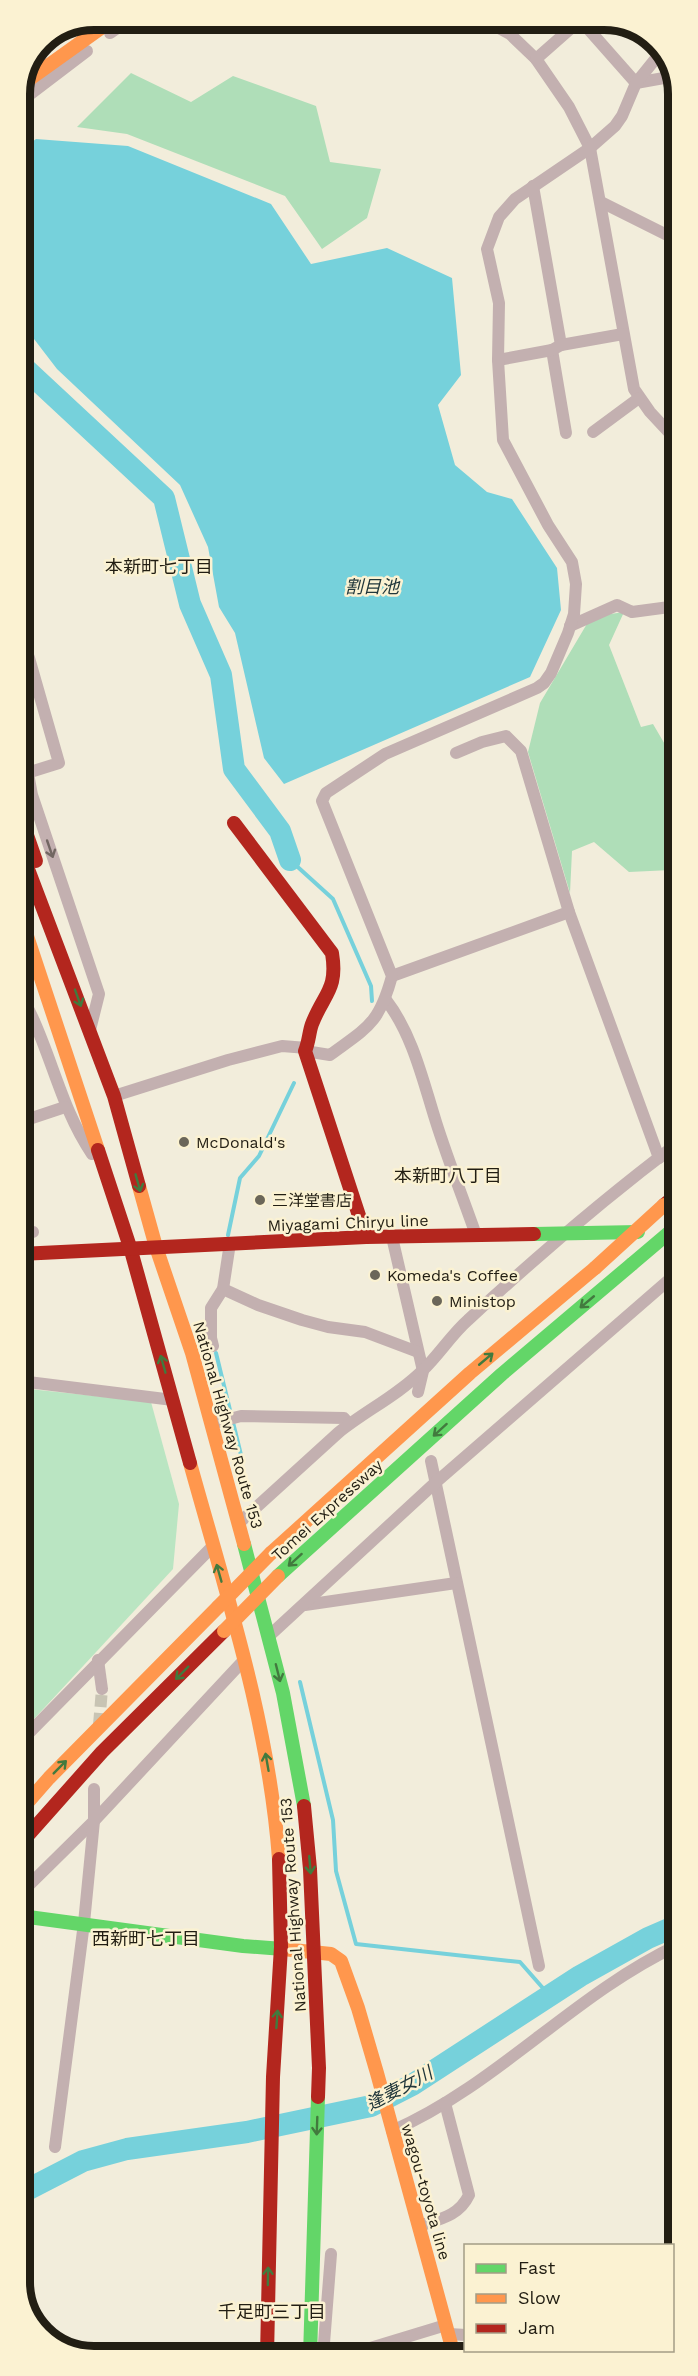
<svg xmlns="http://www.w3.org/2000/svg" width="698" height="2376" font-family="'Work Sans','Noto Sans JP',sans-serif">
	<style>
		.green { fill: #bae5c2 }
		.forest { fill: #afdeb8 }
		.water { fill: #76d1db }
		.lines { fill: none; stroke-linecap: round; stroke-linejoin: round }
		.stream { stroke: #76d1db; stroke-width: 4 }
		.river { stroke: #76d1db; stroke-width: 22 }
		.street-tunnel { stroke: #c8c4b3; stroke-width: 12; stroke-dasharray: 12 6; stroke-linecap: butt }
		.street { stroke: #c3b0b0; stroke-width: 12 }
		.fast { stroke: #63d668; stroke-width: 14 }
		.slow { stroke: #ff974d; stroke-width: 14 }
		.jam { stroke: #b3261e; stroke-width: 14 }
		.fast-bridge { stroke: #63d668; stroke-width: 14 }
		.slow-bridge { stroke: #ff974d; stroke-width: 14 }
		.oneway { stroke: #726762 }
		.oneway2 { stroke: #427a3e }
		.poi-dot { fill: #6b6659; stroke: #fbf2d2; stroke-width: 2 }
		.labels { text-anchor: middle; dominant-baseline: central; stroke-width: 5; stroke-linejoin: round; paint-order: stroke }
		.poi-label { font-size: 16px; fill: #221e13; stroke: #fbf2d2; text-anchor: start }
		.street-label { font-size: 16px; fill: #221e13; stroke: #fbf2d2 }
		.neighbourhood-label { font-size: 18px; fill: #221e13; stroke: #fbf2d2 }
		.water-label { font-size: 18px; font-style: italic; fill: #21373b; stroke: #fbf2d2 }
		.rim { fill: none; stroke: #221e13; stroke-width: 8 }
	</style>
	<rect width="100%" height="100%" fill="#f2eddb"/>
	<path class="green" d="M 20,1388 L 151,1402 L 179,1504 L 173,1569 L 21,1733 Z"/>
	<g class="forest">
		<path d="M 131,73 L 191,102 L 233,76 L 316,106 L 330,162 L 381,169 L 367,218 L 322,249 L 285,196 L 127,134 L 77,127 Z"/>
		<path d="M 624,612 L 609,645 L 641,727 L 653,724 L 677,765 L 677,806 L 666,817 L 671,870 L 629,872 L 594,842 L 572,851 L 570,893 L 528,752 L 540,703 L 591,617 Z"/>
	</g>
	<path class="water" d="M 36,139 L 128,146 L 271,204 L 311,264 L 387,248 L 452,278 L 461,375 L 438,405 L 455,465 L 487,492 L 512,499 L 557,568 L 561,610 L 530,677 L 284,784 L 264,758 L 235,633 L 219,607 L 208,547 L 180,485 L 57,369 L 34,339 L 20,331 L 20,151 Z"/>
	<g class="lines">
		<g class="stream">
			<path d="M 290,860 L 333,899 L 371,986 L 372,1001"/>
			<path d="M 228,1235 L 240,1178 L 259,1156 L 294,1083"/>
			<path d="M 216,1353 L 242,1459"/>
			<path d="M 300,1682 L 333,1820 L 336,1871 L 356,1944 L 520,1962 L 549,1995"/>
		</g>
		<g class="river">
			<path d="M 20,364 L 164,498 L 190,604 L 221,675 L 234,769 L 280,831 L 290,860"/>
			<path d="M 21,2193 L 83,2161 L 127,2149 L 247,2132 L 371,2106 L 412,2085 L 580,1976 L 648,1938 L 678,1925"/>
		</g>
		<path class="street-tunnel" d="M 99,1725 L 102,1689"/>
		<g class="street">
			<path d="M 484,20 L 510,34 L 536,59 L 569,107 L 590,148 L 634,389 L 650,412 L 677,441"/>
			<path d="M 110,33 L 129,20"/>
			<path d="M 536,59 L 578,22 L 583,23 L 636,83 L 675,76"/>
			<path d="M 20,102 L 87,51"/>
			<path d="M 533,186 L 561,345"/>
			<path d="M 601,202 L 677,240"/>
			<path d="M 552,350 L 566,433"/>
			<path d="M 498,360 L 552,350 L 561,345 L 623,334"/>
			<path d="M 593,432 L 639,398"/>
			<path d="M 570,626 L 617,605 L 632,612 L 677,606"/>
			<path d="M 20,635 L 29,658 L 59,763 L 27,773"/>
			<path d="M 20,730 L 32,795 L 99,994 L 90,1030"/>
			<path d="M 456,753 L 482,742 L 506,736 L 521,751 L 569,912 L 659,1158"/>
			<path d="M 392,976 L 569,912"/>
			<path d="M 20,992 C 24,1002 30,1011 34,1021 C 54,1066 64,1113 92,1154"/>
			<path d="M 386,1000 C 413,1035 423,1081 436,1122 C 448,1160 463,1198 476,1235"/>
			<path d="M 305,1051 L 330,1055 C 368,1027 379,1024 392,976 L 322,801 L 326,793 L 385,754 L 537,688 L 544,683 L 551,673 L 568,633 L 574,614 L 576,584 L 572,562 L 548,525 L 503,440 L 498,360 L 499,303 L 487,249 L 499,217 L 515,199 L 590,148 L 615,126 L 622,116 L 636,83 L 661,52"/>
			<path d="M 114,1096 L 228,1060 L 282,1046 L 307,1048"/>
			<path d="M 20,1122 L 65,1107"/>
			<path d="M 20,1231 L 33,1232"/>
			<path d="M 392,1237 L 423,1371 L 418,1392"/>
			<path d="M 223,1289 L 258,1305 L 302,1320 L 328,1327 L 365,1332 L 418,1352"/>
			<path d="M 213,1346 L 211,1338 L 211,1308 L 223,1289 L 230,1243"/>
			<path d="M 20,1381 L 173,1400"/>
			<path d="M 211,1424 L 241,1416 L 344,1418 L 349,1424"/>
			<path d="M 431,1461 L 539,1966"/>
			<path d="M 239,1523 L 338,1433 C 365,1411 397,1396 422,1371 C 439,1355 451,1335 468,1320 C 535,1258 605,1198 678,1143"/>
			<path d="M 305,1605 L 456,1583"/>
			<path d="M 269,1636 L 435,1483 L 678,1272"/>
			<path d="M 98,1660 L 102,1689"/>
			<path d="M 21,1741 L 212,1547"/>
			<path d="M 21,1893 L 94,1821 L 244,1660"/>
			<path d="M 392,2131 C 497,2085 574,1994 678,1945"/>
			<path d="M 55,2147 L 84,1923 L 94,1821 L 94,1789"/>
			<path d="M 419,2226 C 440,2219 459,2216 469,2195 L 445,2103"/>
			<path d="M 449,2334 L 466,2335"/>
			<path d="M 323,2356 L 331,2254"/>
			<path d="M 344,2356 L 446,2325"/>
		</g>
		<g class="fast">
			<path d="M 534,1234 L 638,1232"/>
			<path d="M 244,1544 L 283,1693 L 304,1806"/>
			<path d="M 278,1576 L 502,1374 L 632,1264"/>
			<path d="M 21,1916 L 243,1946 L 283,1949"/>
			<path d="M 310,2356 L 318,2097"/>
		</g>
		<g class="slow">
			<path d="M 24,83 L 112,20"/>
			<path d="M 20,915 L 98,1150"/>
			<path d="M 139,1186 L 156,1247 L 192,1353 L 244,1544"/>
			<path d="M 190,1463 C 226,1593 269,1723 279,1859"/>
			<path d="M 271,1553 L 470,1373 L 595,1268"/>
			<path d="M 21,1810 L 49,1778 L 218,1607"/>
			<path d="M 283,1949 L 331,1954 L 341,1961 L 358,2008 L 377,2073 L 454,2355"/>
		</g>
		<g class="jam">
			<path d="M 20,815 L 36,861"/>
			<path d="M 234,823 L 332,953 C 338,990 324,993 312,1024 C 309,1032 309,1042 305,1051 L 366,1237"/>
			<path d="M 20,848 L 114,1096 L 139,1186"/>
			<path d="M 98,1150 L 130,1247 L 190,1463"/>
			<path d="M 664,1205 L 678,1194"/>
			<path d="M 20,1254 L 366,1237 L 534,1234"/>
			<path d="M 304,1806 L 310,1869 L 319,2068 L 318,2097"/>
			<path d="M 21,1843 L 102,1752 L 224,1631"/>
			<path d="M 267,2356 L 273,2077 L 281,1947 L 279,1859"/>
		</g>
		<path class="fast-bridge" d="M 632,1264 L 678,1225"/>
		<g class="slow-bridge">
			<path d="M 595,1268 L 664,1205"/>
			<path d="M 218,1607 L 271,1553"/>
			<path d="M 224,1631 L 278,1576"/>
		</g>
	</g>
	<defs><path id="oneway-shaft" d="M-6 0H5M1.5-3L5.5 0L1.5 3" fill="none" stroke-width="1.6" stroke-linecap="round" stroke-linejoin="round" transform="scale(1.5)"/></defs>
	<use class="oneway" href="#oneway-shaft" transform="translate(50 849) rotate(71)"/>
	<g class="oneway2">
		<use href="#oneway-shaft" transform="translate(78 998) rotate(70)"/>
		<use href="#oneway-shaft" transform="translate(138 1183) rotate(74)"/>
		<use href="#oneway-shaft" transform="translate(587 1302) rotate(140)"/>
		<use href="#oneway-shaft" transform="translate(486 1359) rotate(-40)"/>
		<use href="#oneway-shaft" transform="translate(163 1364) rotate(-106)"/>
		<use href="#oneway-shaft" transform="translate(440 1430) rotate(138)"/>
		<use href="#oneway-shaft" transform="translate(295 1560) rotate(138)"/>
		<use href="#oneway-shaft" transform="translate(219 1573) rotate(-106)"/>
		<use href="#oneway-shaft" transform="translate(182 1673) rotate(135)"/>
		<use href="#oneway-shaft" transform="translate(278 1673) rotate(76)"/>
		<use href="#oneway-shaft" transform="translate(267 1762) rotate(-100)"/>
		<use href="#oneway-shaft" transform="translate(60 1767) rotate(-45)"/>
		<use href="#oneway-shaft" transform="translate(310 1865) rotate(85)"/>
		<use href="#oneway-shaft" transform="translate(277 2019) rotate(-86)"/>
		<use href="#oneway-shaft" transform="translate(317 2126) rotate(92)"/>
		<use href="#oneway-shaft" transform="translate(268 2276) rotate(-89)"/>
	</g>
	<g class="poi-dot">
		<circle cx="184" cy="1142" r="6"/>
		<circle cx="260" cy="1200" r="6"/>
		<circle cx="375" cy="1275" r="6"/>
		<circle cx="437" cy="1301" r="6"/>
	</g>
	<g class="labels">
		<g class="poi-label">
			<text x="196" y="1142">McDonald's</text>
			<text x="272" y="1200">三洋堂書店</text>
			<text x="387" y="1275">Komeda's Coffee</text>
			<text x="449" y="1301">Ministop</text>
		</g>
		<g class="street-label">
			<text transform="translate(348 1223) rotate(-2)">Miyagami Chiryu line</text>
			<text transform="translate(228 1425) rotate(74)">National Highway Route 153</text>
			<text transform="translate(327 1510) rotate(-42)">Tomei Expressway</text>
			<text transform="translate(293 1905) rotate(-94)">National Highway Route 153</text>
			<text transform="translate(426 2192) rotate(74)">wagou-toyota line</text>
		</g>
		<g class="neighbourhood-label">
			<text x="159" y="566">本新町七丁目</text>
			<text x="448" y="1175">本新町八丁目</text>
			<text x="146" y="1938">西新町七丁目</text>
			<text x="272" y="2311">千足町三丁目</text>
		</g>
		<g class="water-label">
			<text x="372" y="586">割目池</text>
			<text transform="translate(399 2088) rotate(-28)">逢妻女川</text>
		</g>
	</g>
	<path d="M0 0H698V2376H0ZM94 30H604A64 64 0 0 1 668 94V2282A64 64 0 0 1 604 2346H94A64 64 0 0 1 30 2282V94A64 64 0 0 1 94 30Z" fill="#fbf2d2" fill-rule="evenodd"/>
	<path class="rim" d="M94 30H604A64 64 0 0 1 668 94V2282A64 64 0 0 1 604 2346H94A64 64 0 0 1 30 2282V94A64 64 0 0 1 94 30Z"/>
	<rect x="464" y="2244" width="210" height="108" fill="#fbf2d2" stroke="#a49d86" stroke-width="1.5"/>
	<rect x="476" y="2264" width="30" height="9" fill="#63d668" stroke="#a49d86" stroke-width="1.5"/>
	<text x="518" y="2274" font-size="18" fill="#221e13">Fast</text>
	<rect x="476" y="2294" width="30" height="9" fill="#ff974d" stroke="#a49d86" stroke-width="1.5"/>
	<text x="518" y="2304" font-size="18" fill="#221e13">Slow</text>
	<rect x="476" y="2324" width="30" height="9" fill="#b3261e" stroke="#a49d86" stroke-width="1.5"/>
	<text x="518" y="2334" font-size="18" fill="#221e13">Jam</text>
</svg>
